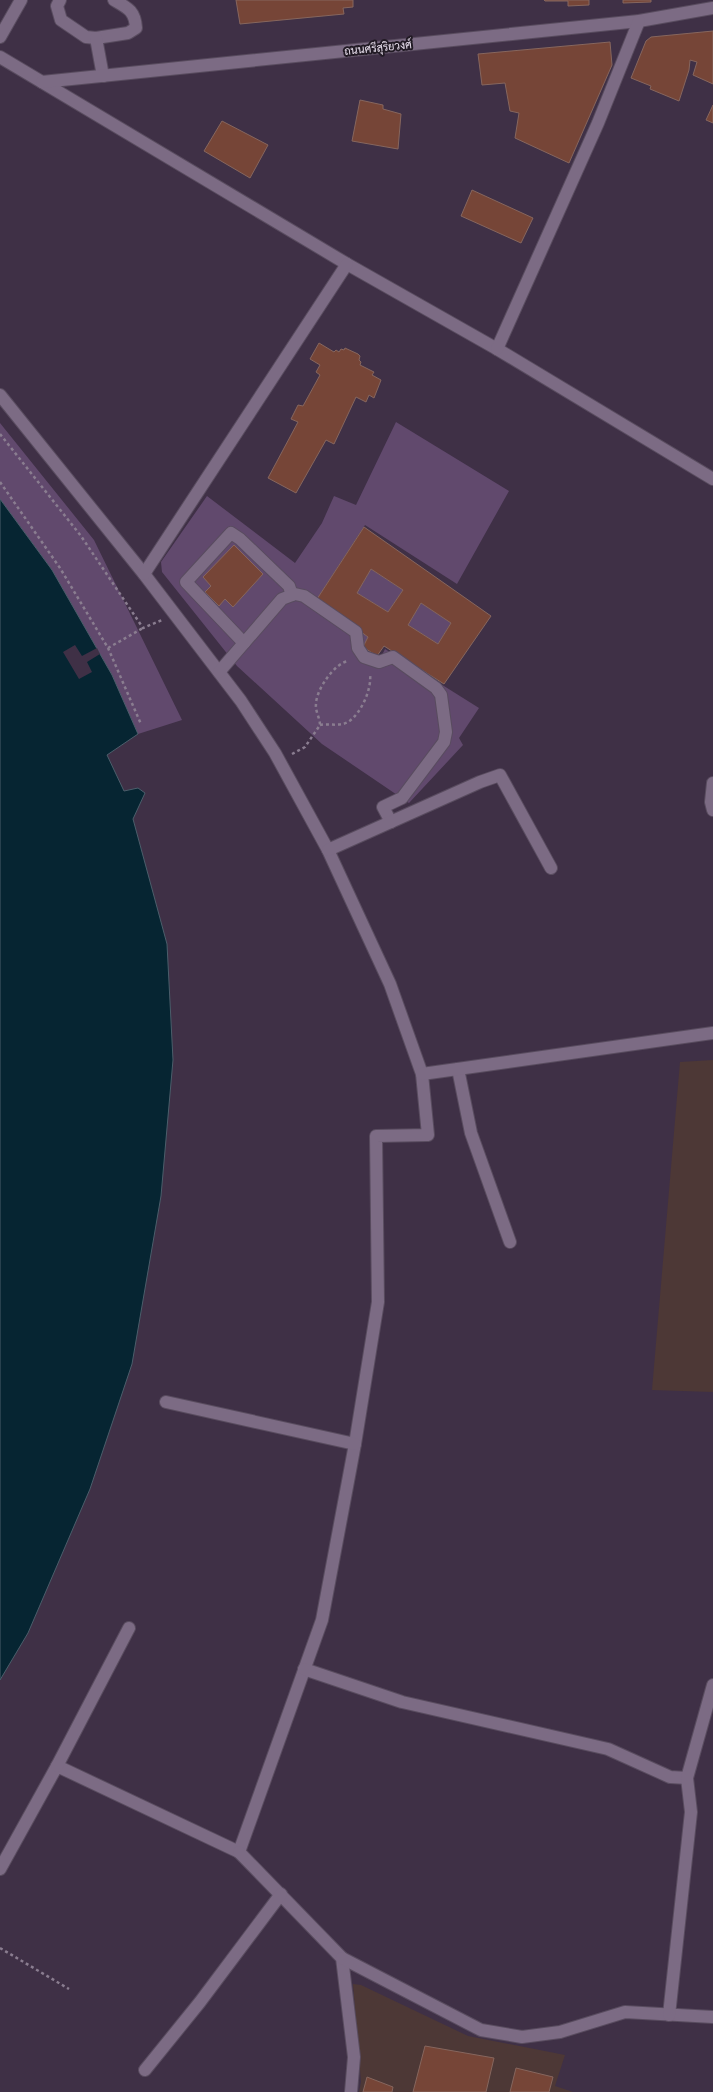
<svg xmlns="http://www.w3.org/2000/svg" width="713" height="2092" font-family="'Work Sans',Sarabun,sans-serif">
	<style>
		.education { fill: #4d3836 }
		.green { fill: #61496d }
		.water { fill: #062532; stroke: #4b5e6b }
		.pier { fill: #3f3046 }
		.building { fill: #764537; stroke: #86665e; fill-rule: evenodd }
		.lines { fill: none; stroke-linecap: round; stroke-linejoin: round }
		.minor-casing { stroke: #594c5f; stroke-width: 14 }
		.path { stroke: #8a7d90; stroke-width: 2.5; stroke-dasharray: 3 3; stroke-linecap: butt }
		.minor { stroke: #7c6b84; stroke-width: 12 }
		.labels { text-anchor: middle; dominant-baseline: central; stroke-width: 4; stroke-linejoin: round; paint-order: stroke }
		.street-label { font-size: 11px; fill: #ece3f1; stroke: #221b25 }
	</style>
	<rect width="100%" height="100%" fill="#3f3046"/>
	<g class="education">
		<path d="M 713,1060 L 713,1392 L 652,1390 L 680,1062 Z"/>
		<path d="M 353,1984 L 361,1985 L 468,2036 L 565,2055 L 555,2086 L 573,2092 L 359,2092 L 361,2082 Z"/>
	</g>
	<g class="green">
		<path d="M 396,422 L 509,491 L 457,584 L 365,525 L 319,596 L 368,637 L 362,649 L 379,661 L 385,649 L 479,708 L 459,738 L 463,745 L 409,803 L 322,744 L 237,666 L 162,572 L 161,562 L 207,496 L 295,563 L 322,523 L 334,496 L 356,505 Z"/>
		<path d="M 0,423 L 94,540 L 182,720 L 138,734 L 112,675 L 52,570 L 0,499 Z"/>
		<path d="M 371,569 L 403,590 L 388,612 L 357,593 Z"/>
		<path d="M 421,603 L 451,623 L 438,644 L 408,625 Z"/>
	</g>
	<path class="water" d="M 0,499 L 52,570 L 112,675 L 138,734 L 107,755 L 124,791 L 138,788 L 145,793 L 133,819 L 167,944 L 173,1060 L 161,1196 L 132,1364 L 90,1489 L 28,1633 L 0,1680 Z"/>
	<path class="pier" d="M 75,645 L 82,656 L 97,648 L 100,654 L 87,662 L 92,672 L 79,679 L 63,652 Z"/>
	<g class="building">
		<path d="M 236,0 L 353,0 L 353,7 L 343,8 L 344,14 L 240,24 Z"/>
		<path d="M 544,0 L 589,0 L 589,5 L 568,6 L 568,1 L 545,1 Z"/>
		<path d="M 623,0 L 651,0 L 651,2 L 623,3 Z"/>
		<path d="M 713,31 L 713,84 L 693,75 L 697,62 L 690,60 L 689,70 L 679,101 L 650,89 L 651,86 L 631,78 L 646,41 L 651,37 Z"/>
		<path d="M 610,42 L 612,65 L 569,163 L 515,138 L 519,113 L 510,111 L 505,83 L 482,85 L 478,54 Z"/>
		<path d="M 360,100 L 383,105 L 383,109 L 401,114 L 398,149 L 352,141 Z"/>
		<path d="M 713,105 L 713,123 L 706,120 Z"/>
		<path d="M 222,121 L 268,145 L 250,178 L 204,151 Z"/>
		<path d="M 472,190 L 533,218 L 521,243 L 461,216 Z"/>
		<path d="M 319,343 L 334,352 L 336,350 L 339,352 L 341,349 L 344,350 L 345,348 L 358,354 L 360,356 L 359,360 L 361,362 L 360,365 L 374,372 L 372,375 L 381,380 L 374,398 L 369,395 L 366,402 L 356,397 L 334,444 L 326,440 L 296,493 L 268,478 L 298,422 L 291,419 L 298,405 L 303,406 L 320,375 L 316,372 L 320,365 L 310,359 Z"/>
		<path d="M 364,527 L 491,616 L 444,684 L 384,646 L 377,656 L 363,647 L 368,637 L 317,599 ZM 371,569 L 403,590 L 388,612 L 357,593 ZM 421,603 L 451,623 L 438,644 L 408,625 Z"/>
		<path d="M 234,545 L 263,574 L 233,607 L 225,599 L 219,606 L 205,592 L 211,586 L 203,577 Z"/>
		<path d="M 425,2046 L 494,2058 L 486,2092 L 413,2092 Z"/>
		<path d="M 516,2068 L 553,2077 L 549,2092 L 510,2092 Z"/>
		<path d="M 367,2077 L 393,2087 L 392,2092 L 363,2092 Z"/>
	</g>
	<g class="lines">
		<defs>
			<g id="minor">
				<path d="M 60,0 L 57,6 L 61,20 L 86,37 L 96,38 L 128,33 L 136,28 C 135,11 128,8 114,0"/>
				<path d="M 0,37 L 21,0"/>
				<path d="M 96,38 L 103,76"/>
				<path d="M 0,57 L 347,264 L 497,349 L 713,479"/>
				<path d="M 42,82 L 639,21 L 713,8"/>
				<path d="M 497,349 L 598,123 L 639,21"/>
				<path d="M 0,395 L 144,574 L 241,701 L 275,753 L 328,850 L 390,984 L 422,1074 L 428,1135 L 376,1136 L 378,1302 L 355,1444 L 322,1620 L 239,1852 L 57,1766 L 0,1869"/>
				<path d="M 144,574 L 347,264"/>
				<path d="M 244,643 L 186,582 L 231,533 L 240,539 L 289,586 L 292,595"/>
				<path d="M 219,672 L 282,599 L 295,594 L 304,596 L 356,632 L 358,648 L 364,657 L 379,662 L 393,657 L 436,688 L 441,695 L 446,732 L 444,742 L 402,798 L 383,807 L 391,822"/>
				<path d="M 713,783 L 711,802 L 713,810"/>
				<path d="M 328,850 L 480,782 L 500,775 L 551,868"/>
				<path d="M 458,1069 L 471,1133 L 510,1242"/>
				<path d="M 422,1074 L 713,1033"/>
				<path d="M 166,1402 L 355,1444"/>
				<path d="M 304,1669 L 402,1702 L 608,1749 L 670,1777 L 687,1778"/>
				<path d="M 57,1766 L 129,1628"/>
				<path d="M 239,1852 L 342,1958 L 354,2057 L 351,2092"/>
				<path d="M 342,1958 L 481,2030 L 522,2037 L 560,2032 L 625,2012 L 713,2017"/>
				<path d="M 669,2015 L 691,1812 L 687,1778 L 713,1685"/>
				<path d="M 145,2070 L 200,2002 L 281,1894"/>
			</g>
		</defs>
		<use href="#minor" class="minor-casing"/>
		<g class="path">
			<path d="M 0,434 L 81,536 L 143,628 L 162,620"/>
			<path d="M 0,482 L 60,568 L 108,648 L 141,724"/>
			<path d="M 108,648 L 143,628"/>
			<path d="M 320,725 C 329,723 339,727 348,722 C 361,714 372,689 370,674"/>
			<path d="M 292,754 L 305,747 L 320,725 C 320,718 315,711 316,704 C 316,690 335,662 349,661"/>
			<path d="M 0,1948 L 69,1989"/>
		</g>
		<use href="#minor" class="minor"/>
	</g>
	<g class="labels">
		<g class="street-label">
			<text transform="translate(378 48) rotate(-6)">ถนนศรีสุริยวงศ์</text>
		</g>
	</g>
</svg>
